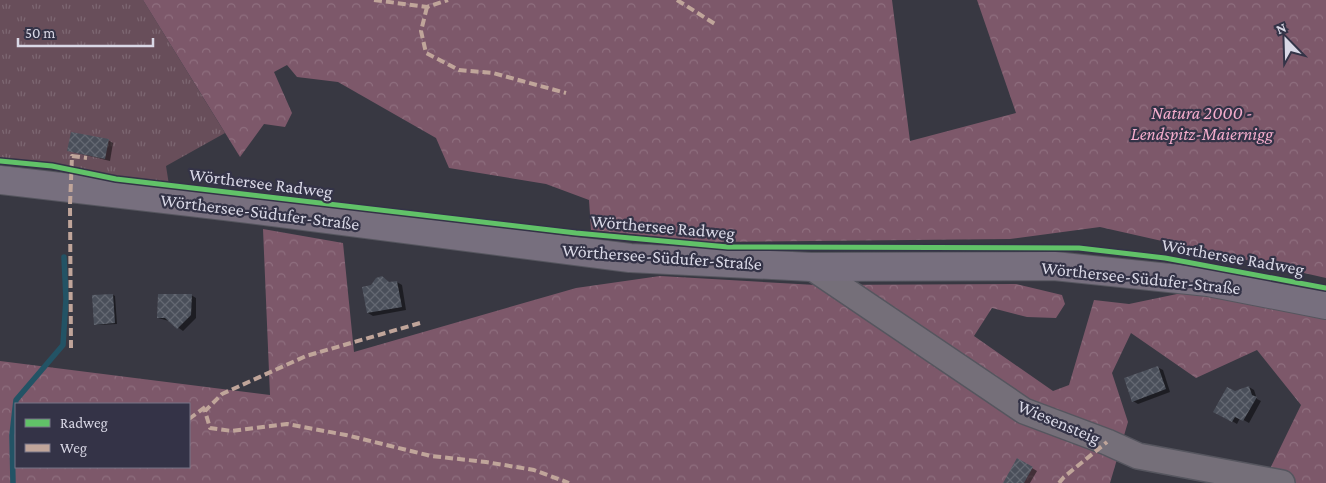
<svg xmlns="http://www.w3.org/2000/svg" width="1326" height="483" font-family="'Crimson Pro',serif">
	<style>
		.grass { fill: url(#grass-tufts) }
		.forest { fill: url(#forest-crowns); fill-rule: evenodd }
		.shadow { fill: #0007 }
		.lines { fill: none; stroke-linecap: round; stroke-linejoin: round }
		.stream { stroke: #235365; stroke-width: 5.5 }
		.building { fill: url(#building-cross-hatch) }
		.minor-casing { stroke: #56565f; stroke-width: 28 }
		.major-casing { stroke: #56565f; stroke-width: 30 }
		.minor { stroke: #756f79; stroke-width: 25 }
		.major { stroke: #776f7e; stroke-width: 28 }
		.quiet { stroke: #c0a59a; stroke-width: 4; stroke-dasharray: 8 4; stroke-linecap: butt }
		.cycleway-casing { stroke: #343347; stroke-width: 8 }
		.cycleway { stroke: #61c268; stroke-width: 5 }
		.labels { text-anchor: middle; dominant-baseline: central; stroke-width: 4.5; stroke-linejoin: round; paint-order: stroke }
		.park-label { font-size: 18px; font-style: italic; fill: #f4accc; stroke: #343347 }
		.street-label { font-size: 18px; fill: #d9d8e6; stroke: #343347 }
	</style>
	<defs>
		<pattern id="grass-tufts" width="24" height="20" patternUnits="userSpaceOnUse" patternTransform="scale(1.25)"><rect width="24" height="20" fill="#684e5a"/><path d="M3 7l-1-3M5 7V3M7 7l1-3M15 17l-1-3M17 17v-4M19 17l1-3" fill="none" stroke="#7d6772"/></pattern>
		<pattern id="forest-crowns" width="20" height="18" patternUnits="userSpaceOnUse" patternTransform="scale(1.25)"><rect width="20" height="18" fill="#7d586a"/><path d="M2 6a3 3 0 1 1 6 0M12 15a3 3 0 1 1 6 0" fill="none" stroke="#8f6f7f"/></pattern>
		<pattern id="building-cross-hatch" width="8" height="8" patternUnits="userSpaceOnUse" patternTransform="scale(1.25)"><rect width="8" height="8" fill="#4a4f5a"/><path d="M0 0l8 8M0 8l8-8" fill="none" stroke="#646872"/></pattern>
	</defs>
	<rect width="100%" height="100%" fill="#383842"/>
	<path class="grass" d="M 0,0 L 143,0 L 225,133 L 166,166 L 169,185 L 0,160 Z"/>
	<g class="forest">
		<path d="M 143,0 L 892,0 L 910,141 L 1016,113 L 977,0 L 1326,0 L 1326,278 L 1100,227 L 1010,239 L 707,242 L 591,230 L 589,200 L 546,184 L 449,168 L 436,138 L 338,82 L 297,77 L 287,65 L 274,72 L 292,113 L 285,127 L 264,124 L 240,157 Z"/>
		<path d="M 263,229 L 343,243 L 354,352 L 576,288 L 660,276 L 816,285 L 1016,284 L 1062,295 L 1065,304 L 1056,318 L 1027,317 L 992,308 L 974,336 L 1053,391 L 1069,385 L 1094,300 L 1129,304 L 1201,289 L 1326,312 L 1326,483 L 1263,483 L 1301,405 L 1257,350 L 1196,378 L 1131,333 L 1112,373 L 1128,422 L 1110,483 L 0,483 L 0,361 L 270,395 ZM 16,404 L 189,404 L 189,467 L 16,467 Z"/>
	</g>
	<g class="shadow">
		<path d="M 108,140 L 113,143 L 110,161 L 69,151 Z"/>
		<path d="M 382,278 L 390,283 L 397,282 L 402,285 L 406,310 L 373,316 L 368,313 L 371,286 Z"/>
		<path d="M 113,295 L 115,296 L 117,324 L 97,325 L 95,324 Z"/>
		<path d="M 191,295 L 196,298 L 196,318 L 183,331 L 169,321 L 158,318 Z"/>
		<path d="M 1157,367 L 1163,370 L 1170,392 L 1138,404 L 1133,401 Z"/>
		<path d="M 1249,387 L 1254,390 L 1257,399 L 1261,401 L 1249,423 L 1240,418 L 1237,424 L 1215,411 L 1235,392 Z"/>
		<path d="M 1017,459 L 1037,471 L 1030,483 L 1005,483 Z"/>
	</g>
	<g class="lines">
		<path class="stream" d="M 13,483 L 12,435 L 16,400 L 63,345 L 66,299 L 64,257"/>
	</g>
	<g class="building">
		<path d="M 71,132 L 109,139 L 105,159 L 67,151 Z"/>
		<path d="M 382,276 L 389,282 L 397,281 L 402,307 L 367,313 L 362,287 L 371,285 L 376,278 Z"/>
		<path d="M 113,294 L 115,323 L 94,325 L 92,295 Z"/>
		<path d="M 158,294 L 192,294 L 191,315 L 177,329 L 165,318 L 157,318 Z"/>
		<path d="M 1158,366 L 1166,389 L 1132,402 L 1124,378 Z"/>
		<path d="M 1249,386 L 1252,395 L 1257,397 L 1243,421 L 1235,417 L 1232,422 L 1213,412 L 1227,387 L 1235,391 Z"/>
		<path d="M 1017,458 L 1033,467 L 1024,483 L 1003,483 Z"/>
	</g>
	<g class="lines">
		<defs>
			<path id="minor" d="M 811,267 L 1024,411 L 1107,442 L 1138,456 L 1282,483"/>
			<path id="major" d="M 0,180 L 225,206 L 630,258 L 811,267 L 1054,266 L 1208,282 L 1326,305"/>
		</defs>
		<use href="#minor" class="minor-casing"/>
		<use href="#major" class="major-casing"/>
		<use href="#minor" class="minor"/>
		<use href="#major" class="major"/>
		<g class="quiet">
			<path d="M 374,0 L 427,7 L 448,0"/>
			<path d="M 677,0 L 715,24"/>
			<path d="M 427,7 L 421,31 L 426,53 L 459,70 L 493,73 L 566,93"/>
			<path d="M 420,323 L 306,356 L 222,394 L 205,411 L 210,428 L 232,431 L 287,424 L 346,435 L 431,456 L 486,462 L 534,470 L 569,483"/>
			<path d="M 71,348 L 70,205 L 72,156 L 87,158"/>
			<path d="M 189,419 L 208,405"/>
			<path d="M 1059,483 L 1064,477 L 1107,442"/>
		</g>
		<defs>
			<path id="cycleway" d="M 0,161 L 52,166 L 116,179 L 576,233 L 728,247 L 1079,248 L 1165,258 L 1326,288"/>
		</defs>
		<use href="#cycleway" class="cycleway-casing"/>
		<use href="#cycleway" class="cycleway"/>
	</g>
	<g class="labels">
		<g class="park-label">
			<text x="1202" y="113">Natura 2000 -<tspan x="1202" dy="21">Lendspitz-Maiernigg</tspan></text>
		</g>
		<g class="street-label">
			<text transform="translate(261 183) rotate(7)">Wörthersee Radweg</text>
			<text transform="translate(260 212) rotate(7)">Wörthersee-Südufer-Straße</text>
			<text transform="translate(663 227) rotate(5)">Wörthersee Radweg</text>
			<text transform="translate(662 257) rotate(4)">Wörthersee-Südufer-Straße</text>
			<text transform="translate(1233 257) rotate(10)">Wörthersee Radweg</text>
			<text transform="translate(1141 278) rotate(6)">Wörthersee-Südufer-Straße</text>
			<text transform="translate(1059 422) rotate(23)">Wiesensteig</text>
		</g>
	</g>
	<rect x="15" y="403" width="175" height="65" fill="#343347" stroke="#767587"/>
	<rect x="25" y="419" width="25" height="8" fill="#61c268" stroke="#767587"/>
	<text x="60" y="428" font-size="15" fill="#d9d8e6">Radweg</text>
	<rect x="25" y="444" width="25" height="8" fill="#c0a59a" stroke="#767587"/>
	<text x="60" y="453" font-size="15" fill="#d9d8e6">Weg</text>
	<g transform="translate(1286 40) rotate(337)" stroke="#343347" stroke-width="4" paint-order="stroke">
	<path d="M0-4L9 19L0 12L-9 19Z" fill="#d9d8e6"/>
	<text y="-8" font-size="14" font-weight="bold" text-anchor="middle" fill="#d9d8e6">N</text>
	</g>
	<path d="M18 38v8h135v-8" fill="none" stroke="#d9d8e6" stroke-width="2.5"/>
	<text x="25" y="38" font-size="15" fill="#d9d8e6" stroke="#343347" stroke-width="4" paint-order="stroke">50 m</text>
</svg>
